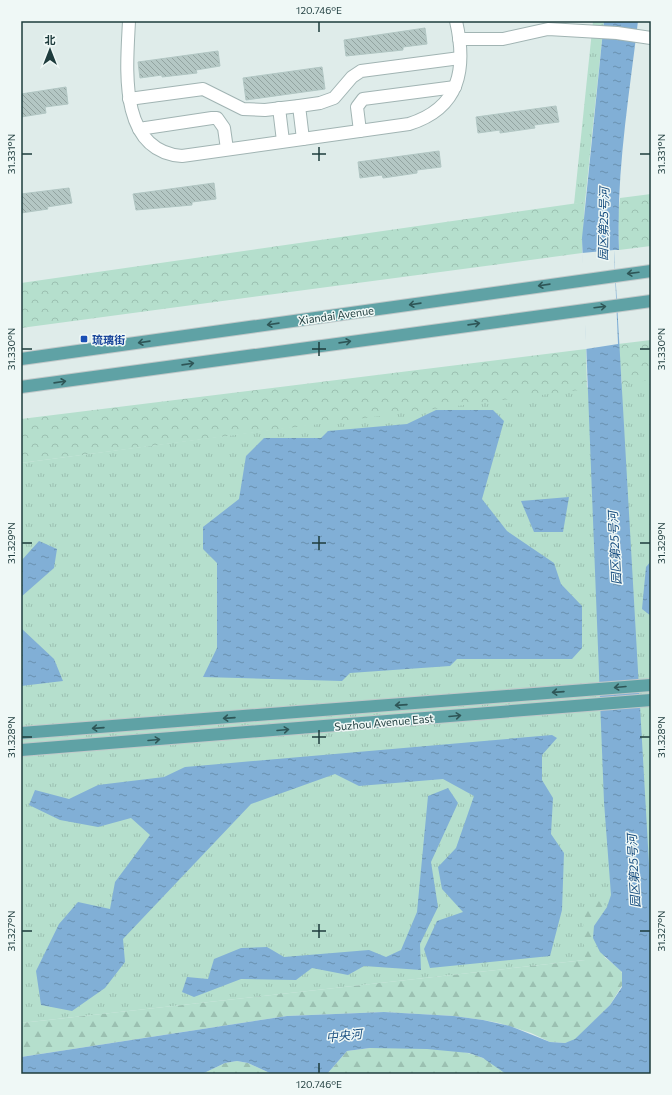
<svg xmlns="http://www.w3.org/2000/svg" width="672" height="1095" font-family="Commissioner,'Noto Sans SC',sans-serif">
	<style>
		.grass { fill: url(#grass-tufts) }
		.forest { fill: url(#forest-firs) }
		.park { fill: url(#park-crowns) }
		.water { fill: url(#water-ripples) }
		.pier { fill: #dfecea }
		.building { fill: url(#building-back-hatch); stroke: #b1c6c3 }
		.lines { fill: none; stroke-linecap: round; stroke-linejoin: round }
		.minor-casing { stroke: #a1b4b3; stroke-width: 14 }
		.major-casing { stroke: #c0c8c9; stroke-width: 14 }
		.minor { stroke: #fff; stroke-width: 12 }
		.major { stroke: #5fa2a5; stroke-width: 12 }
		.oneway { stroke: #2e5657 }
		.ticks { fill: none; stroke: #1e3c3d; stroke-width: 1.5 }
		.transit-dot { fill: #1a4fb4; stroke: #eff8f6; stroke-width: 1.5 }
		.labels { text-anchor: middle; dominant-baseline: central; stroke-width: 3; stroke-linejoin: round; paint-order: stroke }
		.street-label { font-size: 11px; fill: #1e3c3d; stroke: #eff8f6 }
		.transit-label { font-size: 11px; font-weight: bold; fill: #164399; stroke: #eff8f6; text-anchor: start }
		.water-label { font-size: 12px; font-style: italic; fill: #144b7e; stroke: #eff8f6 }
		.neatline { fill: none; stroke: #1e3c3d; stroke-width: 1.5 }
		.ticks-label { font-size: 10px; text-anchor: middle; fill: #1e3c3d }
	</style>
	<defs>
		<pattern id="grass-tufts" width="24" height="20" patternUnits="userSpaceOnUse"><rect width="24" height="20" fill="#b5dfcd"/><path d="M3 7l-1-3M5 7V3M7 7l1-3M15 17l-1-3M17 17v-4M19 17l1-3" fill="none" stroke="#9bc0b1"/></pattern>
		<pattern id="forest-firs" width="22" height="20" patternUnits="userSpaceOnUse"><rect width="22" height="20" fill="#b5dfcd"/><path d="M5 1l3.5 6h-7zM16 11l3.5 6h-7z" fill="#9bc0b1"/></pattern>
		<pattern id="park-crowns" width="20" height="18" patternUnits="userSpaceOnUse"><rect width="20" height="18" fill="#b5dfcd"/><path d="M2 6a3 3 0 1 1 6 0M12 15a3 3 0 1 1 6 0" fill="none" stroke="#9bc0b1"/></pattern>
		<pattern id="water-ripples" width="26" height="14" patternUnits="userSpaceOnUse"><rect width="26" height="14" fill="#81afd6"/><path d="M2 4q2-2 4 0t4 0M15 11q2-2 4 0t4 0" fill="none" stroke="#6990af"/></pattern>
		<pattern id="building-back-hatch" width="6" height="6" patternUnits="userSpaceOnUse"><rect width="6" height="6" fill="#b4c7c4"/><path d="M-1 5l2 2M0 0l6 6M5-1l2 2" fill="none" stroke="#92a3a0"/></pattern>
	</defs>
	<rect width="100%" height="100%" fill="#dfecea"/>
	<g class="grass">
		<path d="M 593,21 L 604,21 L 585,202 L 574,204 Z"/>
		<path d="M 651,379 L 651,949 L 585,960 L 21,1023 L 21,463 Z"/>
	</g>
	<g class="forest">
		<path d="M 645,800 L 651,801 L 651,899 L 650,887 Z"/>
		<path d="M 594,897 L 607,907 L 594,926 L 594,942 L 603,956 L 620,969 L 623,975 L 623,984 L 610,1005 L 575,1040 L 565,1043 L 550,1042 L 531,1033 L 499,1023 L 483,1020 L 454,1016 L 384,1012 L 287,1016 L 21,1057 L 21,1023 L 585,960 C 584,934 578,920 594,897 Z"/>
		<path d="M 370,1048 C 411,1049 476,1041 506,1074 L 327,1074 L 347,1051 Z"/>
		<path d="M 237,1061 L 248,1063 L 272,1074 L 202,1074 L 225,1063 Z"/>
	</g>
	<g class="park">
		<path d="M 651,194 L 651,246 L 619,250 L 618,216 L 620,198 Z"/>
		<path d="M 585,202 L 582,253 L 21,328 L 21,283 Z"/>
		<path d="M 651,340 L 651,380 L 622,384 L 618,344 Z"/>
		<path d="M 586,349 L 587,389 L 21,463 L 21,419 Z"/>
	</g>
	<g class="water">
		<path d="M 604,21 L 638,21 C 629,97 616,173 619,250 L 614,250 L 651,899 L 651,1074 L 506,1074 L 483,1058 L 469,1053 L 427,1049 L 370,1048 L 347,1051 L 327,1074 L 272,1074 L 248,1063 L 237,1061 L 225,1063 L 202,1074 L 21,1074 L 21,1057 L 287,1016 L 384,1012 L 454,1016 L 483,1020 L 510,1026 L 550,1042 L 565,1043 L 575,1039 L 610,1005 L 622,987 L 622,972 L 600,952 L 593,938 L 594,926 L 607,907 L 611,895 L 604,802 L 582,238 Z"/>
		<path d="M 436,410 L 493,410 L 504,421 L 482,499 L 507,531 L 554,563 L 561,584 L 582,606 L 582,648 L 572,659 L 457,659 L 450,666 L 350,673 L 342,681 L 203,677 L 217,648 L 217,563 L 203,549 L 203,527 L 239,499 L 246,456 L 264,438 L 321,438 L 328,431 L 407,424 Z"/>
		<path d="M 569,497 L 563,532 L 534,532 L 521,501 Z"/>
		<path d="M 39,541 L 57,549 L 54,568 L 21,597 L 21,561 Z"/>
		<path d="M 651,561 L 651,616 L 642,609 L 646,567 Z"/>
		<path d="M 21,628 L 54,659 L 63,681 L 21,686 Z"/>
		<path d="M 552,735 L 557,738 L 542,755 L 542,780 L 553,798 L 551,834 L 564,853 L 562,910 L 550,956 L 430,968 L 424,949 L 437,921 L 463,912 L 442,889 L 438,867 L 456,848 L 474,796 L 443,779 L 359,786 L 335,774 L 251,804 L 123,939 L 125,962 L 105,988 L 72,1011 L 41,1005 L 36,971 L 59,924 L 78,902 L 110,909 L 115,882 L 150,835 L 131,818 L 98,827 L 60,820 L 29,805 L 35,790 L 69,799 L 98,785 L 164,777 L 185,767 Z"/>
		<path d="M 448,788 L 458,803 L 431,862 L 438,907 L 420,944 L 421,970 L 364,966 L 348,975 L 312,968 L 296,980 L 241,979 L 194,997 L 182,992 L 187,977 L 208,979 L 214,959 L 241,948 L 267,947 L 284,957 L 369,950 L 386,957 L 401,950 L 417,912 L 428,796 Z"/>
	</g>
	<path class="pier" d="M 614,250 L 618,344 L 586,349 L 582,253 Z"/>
	<g class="building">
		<path d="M 425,28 L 427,44 L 403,47 L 403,50 L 346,56 L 344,40 Z"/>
		<path d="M 218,51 L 220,66 L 196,70 L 197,73 L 162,77 L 162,75 L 140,78 L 138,62 Z"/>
		<path d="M 322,67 L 325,89 L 246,100 L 243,78 Z"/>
		<path d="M 66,87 L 68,104 L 45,107 L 46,113 L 21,117 L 21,94 Z"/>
		<path d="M 556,106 L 559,122 L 534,125 L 535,128 L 500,133 L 500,130 L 478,133 L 476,117 Z"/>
		<path d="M 439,151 L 441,167 L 417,170 L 417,173 L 383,178 L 382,175 L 360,178 L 358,162 Z"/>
		<path d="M 214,183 L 216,199 L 192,202 L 192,205 L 136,210 L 133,194 Z"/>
		<path d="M 69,188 L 72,203 L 47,207 L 48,209 L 21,213 L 21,194 Z"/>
	</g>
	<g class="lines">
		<defs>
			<g id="minor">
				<path d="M 129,21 C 127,66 117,151 182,156 L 409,124 C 460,108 467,69 456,21"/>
				<path d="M 459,39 L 503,39 L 548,29 L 617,33 L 651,38"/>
				<path d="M 129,99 L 203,89 L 243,109 L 265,110 L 299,106 L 320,103 L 334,98 L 352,77 L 361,71 L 460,58"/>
				<path d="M 299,106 L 303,139"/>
				<path d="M 279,108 L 283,141"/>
				<path d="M 139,129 L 212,118 L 217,118 L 224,128 L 227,149"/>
				<path d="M 360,131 L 357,107 L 363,99 L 455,87"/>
			</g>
			<g id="major">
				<path d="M 21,359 L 651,271"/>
				<path d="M 21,387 L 651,301"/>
				<path d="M 21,733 L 651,685"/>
				<path d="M 21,750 L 651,700"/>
			</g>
		</defs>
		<use href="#minor" class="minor-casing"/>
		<use href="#major" class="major-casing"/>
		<use href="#minor" class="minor"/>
		<use href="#major" class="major"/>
	</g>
	<defs><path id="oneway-shaft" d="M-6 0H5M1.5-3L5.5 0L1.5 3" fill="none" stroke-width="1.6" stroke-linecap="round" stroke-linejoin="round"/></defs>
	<g class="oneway">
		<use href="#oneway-shaft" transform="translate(633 273) rotate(173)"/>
		<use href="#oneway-shaft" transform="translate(544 285) rotate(172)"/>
		<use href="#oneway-shaft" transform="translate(415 304) rotate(172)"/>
		<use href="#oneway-shaft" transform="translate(600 307) rotate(-7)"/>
		<use href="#oneway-shaft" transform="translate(273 324) rotate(172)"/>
		<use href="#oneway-shaft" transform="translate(474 324) rotate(-8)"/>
		<use href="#oneway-shaft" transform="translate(144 342) rotate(172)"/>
		<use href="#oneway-shaft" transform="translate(345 342) rotate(-8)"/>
		<use href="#oneway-shaft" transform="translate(188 364) rotate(-8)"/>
		<use href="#oneway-shaft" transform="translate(60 382) rotate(-8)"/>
		<use href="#oneway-shaft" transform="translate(620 687) rotate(175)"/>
		<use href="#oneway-shaft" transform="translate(558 692) rotate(176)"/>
		<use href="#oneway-shaft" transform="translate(401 705) rotate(176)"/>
		<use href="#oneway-shaft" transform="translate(455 716) rotate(-5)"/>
		<use href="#oneway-shaft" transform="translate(229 718) rotate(176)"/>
		<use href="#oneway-shaft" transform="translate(98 728) rotate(176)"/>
		<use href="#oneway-shaft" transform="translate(283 730) rotate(-5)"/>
		<use href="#oneway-shaft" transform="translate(154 740) rotate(-5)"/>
	</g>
	<path class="ticks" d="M 319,22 L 319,32M 319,147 L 319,161M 22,154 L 32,154M 312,154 L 326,154M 640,154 L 650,154M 319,342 L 319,356M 22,349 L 32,349M 312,349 L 326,349M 640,349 L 650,349M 319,536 L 319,550M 22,543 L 32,543M 312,543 L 326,543M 640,543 L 650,543M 319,730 L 319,744M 22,737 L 32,737M 312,737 L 326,737M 640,737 L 650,737M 319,924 L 319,938M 22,931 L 32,931M 312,931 L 326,931M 640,931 L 650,931M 319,1063 L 319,1073"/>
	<rect class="transit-dot" x="80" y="335" width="8" height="8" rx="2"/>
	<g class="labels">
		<g class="street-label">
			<text transform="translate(336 315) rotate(-8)">Xiandai Avenue</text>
			<text transform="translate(384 722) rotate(-5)">Suzhou Avenue East</text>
		</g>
		<g class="transit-label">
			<text x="92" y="339">琉璃街</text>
		</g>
		<g class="water-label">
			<text transform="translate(603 224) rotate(-89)">园区第25号河</text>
			<text transform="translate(614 548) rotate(-93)">园区第25号河</text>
			<text transform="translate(633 871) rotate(-93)">园区第25号河</text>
			<text transform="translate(344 1035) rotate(-6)">中央河</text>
		</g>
	</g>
	<rect width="672" height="1095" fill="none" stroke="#eff8f6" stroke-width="44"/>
	<g transform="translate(50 50)" stroke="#eff8f6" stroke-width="3" paint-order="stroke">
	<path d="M0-3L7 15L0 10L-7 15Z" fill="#1e3c3d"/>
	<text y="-6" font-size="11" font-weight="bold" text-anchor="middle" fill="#1e3c3d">北</text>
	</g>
	<rect x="22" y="22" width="628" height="1051" class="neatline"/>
	<g class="ticks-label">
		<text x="319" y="14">120.746°E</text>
		<text transform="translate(11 154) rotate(-90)" y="4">31.331°N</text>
		<text transform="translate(661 154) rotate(-90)" y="4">31.331°N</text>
		<text transform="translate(11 349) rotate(-90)" y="4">31.330°N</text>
		<text transform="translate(661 349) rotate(-90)" y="4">31.330°N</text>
		<text transform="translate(11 543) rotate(-90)" y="4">31.329°N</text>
		<text transform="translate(661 543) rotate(-90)" y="4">31.329°N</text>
		<text transform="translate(11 737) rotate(-90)" y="4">31.328°N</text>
		<text transform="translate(661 737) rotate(-90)" y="4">31.328°N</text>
		<text transform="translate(11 931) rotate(-90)" y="4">31.327°N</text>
		<text transform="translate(661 931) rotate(-90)" y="4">31.327°N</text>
		<text x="319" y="1088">120.746°E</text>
	</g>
</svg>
